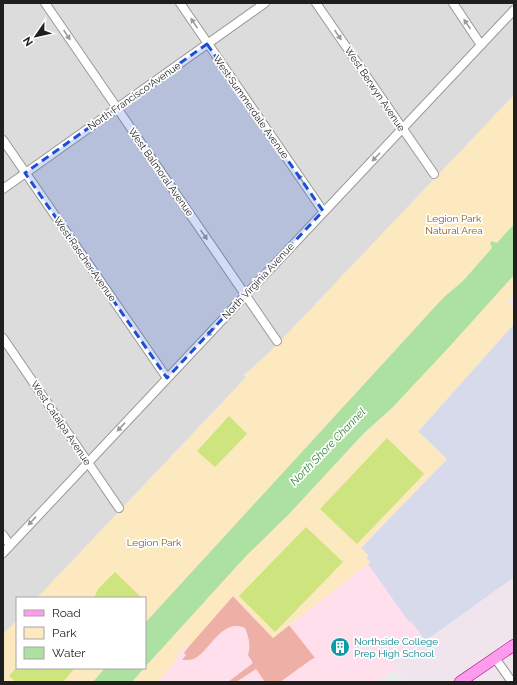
<svg xmlns="http://www.w3.org/2000/svg" width="517" height="685" font-family="Raleway,sans-serif">
	<style>
		.residential { fill: #dddcdd }
		.industrial { fill: #d6daea }
		.education { fill: #ffdfec }
		.grass { fill: #eeafa7 }
		.park { fill: #fde9bf }
		.pitch { fill: #cee47e }
		.parking { fill: #ebebeb }
		.water { fill: #ade1a2 }
		.lines { fill: none; stroke-linecap: round; stroke-linejoin: round }
		.minor-casing { stroke: #999; stroke-width: 10 }
		.major-casing { stroke: #9a0070; stroke-width: 12 }
		.minor { stroke: #fff; stroke-width: 8 }
		.major { stroke: #ff9bee; stroke-width: 11 }
		.oneway { fill: #9a9a9a }
		.marked { fill: #1d4ed8; fill-opacity: 0.2; stroke: #1d4ed8; stroke-width: 3; stroke-dasharray: 8 5; stroke-linejoin: round }
		.labels { text-anchor: middle; dominant-baseline: central; stroke-width: 3.5; stroke-linejoin: round; paint-order: stroke }
		.street-label { font-size: 10px; fill: #1f1f1f; stroke: #fff }
		.park-label { font-size: 10px; fill: #855d05; stroke: #fff }
		.culture-label { font-size: 10px; fill: #0d838f; stroke: #fff; text-anchor: start }
		.water-label { font-size: 11px; font-style: italic; fill: #35843d; stroke: #fff }
	</style>
	<rect width="100%" height="100%" fill="#f0e5ed"/>
	<path class="residential" d="M 3,3 L 514,3 L 514,95 L 270,352 L 244,375 L 246,377 L 37,598 L 17,598 L 17,620 L 3,634 Z"/>
	<path class="industrial" d="M 514,324 L 514,577 L 425,641 L 411,621 L 409,623 L 367,564 L 370,562 L 366,558 L 368,555 L 361,548 L 446,459 L 418,432 Z"/>
	<path class="education" d="M 447,459 L 361,548 L 369,556 L 366,558 L 370,562 L 368,564 L 409,622 L 411,621 L 425,641 L 393,663 L 406,682 L 158,682 L 178,658 L 176,656 L 183,648 L 184,649 L 189,644 L 190,645 L 233,596 Z"/>
	<path class="grass" d="M 233,596 L 273,638 L 289,625 L 315,658 L 312,659 L 280,682 L 265,682 L 256,669 L 236,682 L 228,682 L 253,663 L 248,655 C 251,645 249,638 245,628 C 223,618 212,647 197,657 C 193,660 188,660 182,660 L 186,655 L 184,653 L 190,645 Z"/>
	<g class="park">
		<path d="M 514,95 L 514,224 L 497,243 L 492,241 L 490,243 L 492,248 L 463,281 L 444,297 L 145,623 L 145,598 L 37,598 L 246,378 L 244,375 L 270,352 Z"/>
		<path d="M 514,275 L 514,295 L 507,302 L 514,308 L 514,324 L 418,431 L 447,459 L 361,548 L 369,556 L 366,558 L 370,562 L 273,638 L 233,596 L 190,645 L 188,644 L 184,649 L 183,648 L 176,656 L 178,658 L 158,682 L 132,682 L 246,556 L 289,514 L 364,433 L 392,408 Z"/>
		<path d="M 17,620 L 17,668 L 105,668 L 93,682 L 3,682 L 3,634 Z"/>
	</g>
	<g class="pitch">
		<path d="M 229,416 L 247,434 L 215,467 L 197,451 Z"/>
		<path d="M 387,438 L 424,474 L 357,544 L 320,509 Z"/>
		<path d="M 306,527 L 343,562 L 275,632 L 239,596 Z"/>
		<path d="M 115,572 L 141,597 L 141,598 L 94,598 L 98,589 Z"/>
		<path d="M 17,667 L 17,668 L 75,668 L 63,682 L 16,682 L 9,676 Z"/>
	</g>
	<path class="parking" d="M 395,669 L 404,682 L 377,682 Z"/>
	<g class="water">
		<path d="M 514,224 L 514,275 L 450,346 L 392,408 L 364,433 L 289,514 L 246,556 L 145,667 L 145,623 L 444,297 L 463,281 L 492,248 L 490,243 L 492,241 L 497,243 Z"/>
		<path d="M 105,668 L 144,668 L 132,682 L 93,682 Z"/>
	</g>
	<g class="lines">
		<defs>
			<g id="minor">
				<path d="M 45,3 L 277,341"/>
				<path d="M 180,3 L 323,211"/>
				<path d="M 316,3 L 434,174"/>
				<path d="M 453,3 L 481,45"/>
				<path d="M 3,140 L 167,378"/>
				<path d="M 3,189 L 265,3"/>
				<path d="M 3,338 L 119,508"/>
				<path d="M 3,535 L 10,545"/>
				<path d="M 3,553 L 514,10"/>
				<path d="M 495,658 L 512,682"/>
			</g>
			<path id="major" d="M 460,682 L 514,645"/>
		</defs>
		<use href="#minor" class="minor-casing"/>
		<use href="#major" class="major-casing"/>
		<use href="#minor" class="minor"/>
		<use href="#major" class="major"/>
	</g>
	<defs><path id="oneway-solid" d="M-6-.8H1V-3.2L6.5 0L1 3.2V.8H-6Z"/></defs>
	<g class="oneway">
		<use href="#oneway-solid" transform="translate(194 23) rotate(-124)"/>
		<use href="#oneway-solid" transform="translate(467 24) rotate(-124)"/>
		<use href="#oneway-solid" transform="translate(67 35) rotate(56)"/>
		<use href="#oneway-solid" transform="translate(338 35) rotate(56)"/>
		<use href="#oneway-solid" transform="translate(376 157) rotate(134)"/>
		<use href="#oneway-solid" transform="translate(301 179) rotate(-125)"/>
		<use href="#oneway-solid" transform="translate(204 235) rotate(55)"/>
		<use href="#oneway-solid" transform="translate(211 332) rotate(133)"/>
		<use href="#oneway-solid" transform="translate(121 427) rotate(133)"/>
		<use href="#oneway-solid" transform="translate(32 521) rotate(133)"/>
	</g>
	<path class="marked" d="M 207,44 L 323,211 L 167,378 L 25,173 Z"/>
	<defs>
		<symbol id="building-disc" viewBox="-11 -11 22 22"><circle r="9.5" fill="#0f9aa8" stroke="#fff"/><path d="M-4-6H4V6H1V3H-1V6H-4ZM-2.5-4.3h1.7v1.8h-1.7ZM.8-4.3h1.7v1.8H.8ZM-2.5-1h1.7V.8h-1.7ZM.8-1h1.7V.8H.8Z" fill="#fff"/></symbol>
	</defs>
	<g fill-rule="evenodd">
		<use href="#building-disc" x="329" y="636" width="22" height="22"/>
	</g>
	<g class="labels">
		<g class="street-label">
			<text transform="translate(375 89) rotate(56)">West Berwyn Avenue</text>
			<text transform="translate(134 96) rotate(-35)">North Francisco Avenue</text>
			<text transform="translate(251 107) rotate(55)">West Summerdale Avenue</text>
			<text transform="translate(161 172) rotate(55)">West Balmoral Avenue</text>
			<text transform="translate(85 259) rotate(55)">West Rascher Avenue</text>
			<text transform="translate(258 281) rotate(-47)">North Virginia Avenue</text>
			<text transform="translate(61 423) rotate(56)">West Catalpa Avenue</text>
		</g>
		<g class="park-label">
			<text x="454" y="218">Legion Park<tspan x="454" dy="12">Natural Area</tspan></text>
			<text x="154" y="542">Legion Park</text>
		</g>
		<g class="culture-label">
			<text x="354" y="641">Northside College<tspan x="354" dy="12">Prep High School</tspan></text>
		</g>
		<g class="water-label">
			<text transform="translate(328 447) rotate(-46)">North Shore Channel</text>
		</g>
	</g>
	<rect width="517" height="685" fill="none" stroke="#1f1f1f" stroke-width="8"/>
	<rect x="16" y="597" width="130" height="72" fill="#ffffff" stroke="#a5a5a5"/>
	<rect x="24" y="610" width="20" height="6" fill="#ff9bee" stroke="#a5a5a5"/>
	<text x="52" y="617" font-size="12" fill="#1f1f1f">Road</text>
	<rect x="24" y="627" width="20" height="12" fill="#fde9bf" stroke="#a5a5a5"/>
	<text x="52" y="637" font-size="12" fill="#1f1f1f">Park</text>
	<rect x="24" y="647" width="20" height="12" fill="#ade1a2" stroke="#a5a5a5"/>
	<text x="52" y="657" font-size="12" fill="#1f1f1f">Water</text>
	<g transform="translate(36 36) rotate(236)" stroke="#ffffff" stroke-width="3" paint-order="stroke">
	<path d="M0-3L7 15L0 10L-7 15Z" fill="#1f1f1f"/>
	<text y="-6" font-size="11" font-weight="bold" text-anchor="middle" fill="#1f1f1f">N</text>
	</g>
</svg>
